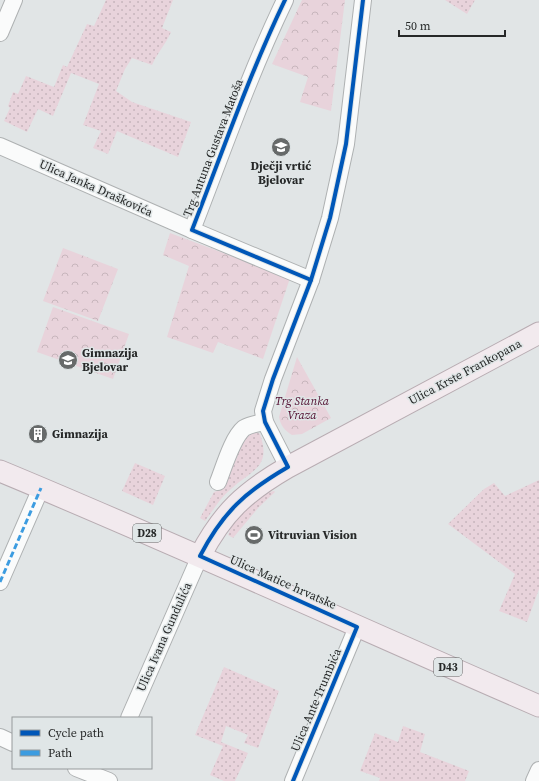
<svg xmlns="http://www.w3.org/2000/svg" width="539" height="781" font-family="'Source Serif 4',serif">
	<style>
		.grass { fill: url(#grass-dots) }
		.park { fill: url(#park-crowns) }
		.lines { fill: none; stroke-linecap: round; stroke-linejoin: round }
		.minor-casing { stroke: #aeb1b2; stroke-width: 18 }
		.major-casing { stroke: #b8acb2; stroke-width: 23 }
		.minor { stroke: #fafbfb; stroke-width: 16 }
		.major { stroke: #f2eaee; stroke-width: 21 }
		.quiet { stroke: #3c9ce0; stroke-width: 3; stroke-dasharray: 6 3; stroke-linecap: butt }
		.cycleway-casing { stroke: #e0e6e7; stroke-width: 6 }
		.cycleway { stroke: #0057b8; stroke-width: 4 }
		.labels { text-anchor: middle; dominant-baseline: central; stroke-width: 3; stroke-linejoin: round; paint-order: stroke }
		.shield { fill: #e0e6e7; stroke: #5e6161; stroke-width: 1 }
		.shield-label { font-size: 11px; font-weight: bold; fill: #262828 }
		.street-label { font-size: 12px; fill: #262828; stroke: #e0e6e7 }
		.poi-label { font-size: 12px; font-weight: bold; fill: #262828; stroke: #e0e6e7; text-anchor: start }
		.park-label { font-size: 12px; font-style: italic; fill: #510c2e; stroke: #e0e6e7 }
	</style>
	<defs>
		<pattern id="grass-dots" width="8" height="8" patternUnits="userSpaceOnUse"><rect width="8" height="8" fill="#e8d3db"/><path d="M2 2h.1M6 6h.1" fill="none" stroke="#c7b5bc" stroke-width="1.8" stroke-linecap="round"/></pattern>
		<pattern id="park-crowns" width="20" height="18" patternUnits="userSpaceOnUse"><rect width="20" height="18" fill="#e8d3db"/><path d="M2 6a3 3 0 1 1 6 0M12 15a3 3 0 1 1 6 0" fill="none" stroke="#c7b5bc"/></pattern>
	</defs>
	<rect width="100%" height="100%" fill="#e1e5e6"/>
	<g class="grass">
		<path d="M 106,0 L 173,0 L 162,28 L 171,32 C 166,44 157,53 152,65 L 132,58 L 125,69 L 116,91 L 132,102 L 191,122 L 178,157 L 117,131 L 108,154 L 93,148 L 101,131 L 83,125 L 99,84 L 71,73 L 53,116 L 38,109 L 27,132 L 4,121 L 10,108 L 8,106 L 13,92 L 18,94 L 26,76 L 54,87 L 63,65 L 67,67 L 87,24 L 94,26 Z"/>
		<path d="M 445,0 L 475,0 L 467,14 Z"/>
		<path d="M 249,431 L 255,431 L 260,434 C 272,468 251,470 231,489 C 221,497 213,510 205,521 L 200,518 L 214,492 L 221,490 L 225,486 L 245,437 Z"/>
		<path d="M 135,463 L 165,476 L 153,505 L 122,491 Z"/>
		<path d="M 539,480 L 539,589 L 527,622 L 499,611 L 515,574 L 448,524 L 484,489 L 494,483 L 505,496 Z"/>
		<path d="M 274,491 L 275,492 L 259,507 L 233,538 L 228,535 C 233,519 257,494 274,491 Z"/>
		<path d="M 224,667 L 279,691 L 258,748 L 244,743 L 248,735 L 226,726 L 221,742 L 248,753 L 235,781 L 224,781 L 210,775 L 223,746 L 195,735 Z"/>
		<path d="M 403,726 L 425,734 L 420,752 L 469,771 L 465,781 L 379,781 L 380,778 L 360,771 L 375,733 L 398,742 Z"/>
	</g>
	<g class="park">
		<path d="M 302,0 L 345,0 L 331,111 L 300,102 L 308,77 L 272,64 Z"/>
		<path d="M 170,233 L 290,278 L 263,359 L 218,342 L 213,353 L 167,337 L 189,266 L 163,255 Z"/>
		<path d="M 63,248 L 118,269 L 98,321 L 43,301 Z"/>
		<path d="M 53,307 L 129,334 L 113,379 L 37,352 Z"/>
		<path d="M 297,357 L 331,418 L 302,434 L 292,435 C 284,430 281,426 279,417 Z"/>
	</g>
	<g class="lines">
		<defs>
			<g id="minor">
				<path d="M 285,0 C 249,75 222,153 192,230 L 311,280"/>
				<path d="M 0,33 L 14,0"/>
				<path d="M 0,146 L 192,230"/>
				<path d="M 288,467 L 265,422 L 263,411 L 273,379 L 311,280 L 330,218 L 346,144 L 363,0"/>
				<path d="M 218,482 C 224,467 232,438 244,428 C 251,424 258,423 265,422"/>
				<path d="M 0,582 L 41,488"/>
				<path d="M 129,718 L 200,556"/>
				<path d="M 0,737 L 13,743"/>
				<path d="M 76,768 L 109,781"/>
				<path d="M 293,781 L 357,627"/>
				<path d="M 534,781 L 539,770"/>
			</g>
			<g id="major">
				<path d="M 0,471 C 181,546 359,628 539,706"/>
				<path d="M 200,556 C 223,512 245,492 288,467 L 539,333"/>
			</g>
		</defs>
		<use href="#minor" class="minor-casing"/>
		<use href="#major" class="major-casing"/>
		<use href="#minor" class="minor"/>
		<use href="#major" class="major"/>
		<path class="quiet" d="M 0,582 L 41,488"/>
		<defs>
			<g id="cycleway">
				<path d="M 285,0 C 249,75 222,153 192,230 L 311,280"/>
				<path d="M 293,781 L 357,627 L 200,556 C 223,512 245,492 288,467 L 265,422 L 263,411 L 273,379 L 311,280 L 330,218 L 346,144 L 363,0"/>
			</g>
		</defs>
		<use href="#cycleway" class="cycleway-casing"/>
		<use href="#cycleway" class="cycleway"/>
	</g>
	<defs>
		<symbol id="school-disc" viewBox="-11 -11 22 22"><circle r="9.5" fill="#676a6a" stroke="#e0e6e7"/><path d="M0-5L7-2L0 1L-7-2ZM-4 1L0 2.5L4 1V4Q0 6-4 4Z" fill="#fff"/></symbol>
		<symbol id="building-disc" viewBox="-11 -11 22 22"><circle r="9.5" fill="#676a6a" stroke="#e0e6e7"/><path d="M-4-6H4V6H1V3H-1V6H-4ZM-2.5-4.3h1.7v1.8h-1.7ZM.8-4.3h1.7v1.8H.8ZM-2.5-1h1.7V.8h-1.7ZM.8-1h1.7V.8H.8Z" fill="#fff"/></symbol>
		<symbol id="stadium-disc" viewBox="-11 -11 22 22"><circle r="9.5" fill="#676a6a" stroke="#e0e6e7"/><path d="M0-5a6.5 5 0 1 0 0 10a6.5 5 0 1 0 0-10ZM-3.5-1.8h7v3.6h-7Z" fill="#fff"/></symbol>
	</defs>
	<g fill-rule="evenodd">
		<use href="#school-disc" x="270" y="136" width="22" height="22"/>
		<use href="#school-disc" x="57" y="349" width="22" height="22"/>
		<use href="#building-disc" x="27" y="423" width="22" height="22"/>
		<use href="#stadium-disc" x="243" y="524" width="22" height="22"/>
	</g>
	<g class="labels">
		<g class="shield">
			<rect x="133" y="524" width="28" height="18" rx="3"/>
			<rect x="434" y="658" width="28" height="18" rx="3"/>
		</g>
		<g class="shield-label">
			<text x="147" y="533">D28</text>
			<text x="448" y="667">D43</text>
		</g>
		<g class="street-label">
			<text transform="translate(213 148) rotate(-69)">Trg Antuna Gustava Matoša</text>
			<text transform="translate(96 188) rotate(24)">Ulica Janka Draškovića</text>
			<text transform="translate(465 372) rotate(-28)">Ulica Krste Frankopana</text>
			<text transform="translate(283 582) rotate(24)">Ulica Matice hrvatske</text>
			<text transform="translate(164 637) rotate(-66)">Ulica Ivana Gundulića</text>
			<text transform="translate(316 700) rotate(-67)">Ulica Ante Trumbića</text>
		</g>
		<g class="poi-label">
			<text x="281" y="166" text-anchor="middle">Dječji vrtić<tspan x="281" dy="14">Bjelovar</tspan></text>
			<text x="82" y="353">Gimnazija<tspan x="82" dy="14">Bjelovar</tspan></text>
			<text x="52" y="434">Gimnazija</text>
			<text x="268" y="535">Vitruvian Vision</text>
		</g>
		<g class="park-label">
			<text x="302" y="401">Trg Stanka<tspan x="302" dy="14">Vraza</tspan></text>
		</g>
	</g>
	<rect x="12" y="717" width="140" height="52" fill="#e0e6e7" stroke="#969a9b"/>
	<rect x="20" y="730" width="20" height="6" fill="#0057b8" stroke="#969a9b"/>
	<text x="48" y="737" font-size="12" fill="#262828">Cycle path</text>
	<rect x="20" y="750" width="20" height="6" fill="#3c9ce0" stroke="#969a9b"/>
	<text x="48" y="757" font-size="12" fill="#262828">Path</text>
	<path d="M399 30v6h106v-6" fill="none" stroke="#262828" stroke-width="2"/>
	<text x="405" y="30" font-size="12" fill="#262828" stroke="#e0e6e7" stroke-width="3" paint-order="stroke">50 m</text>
</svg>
